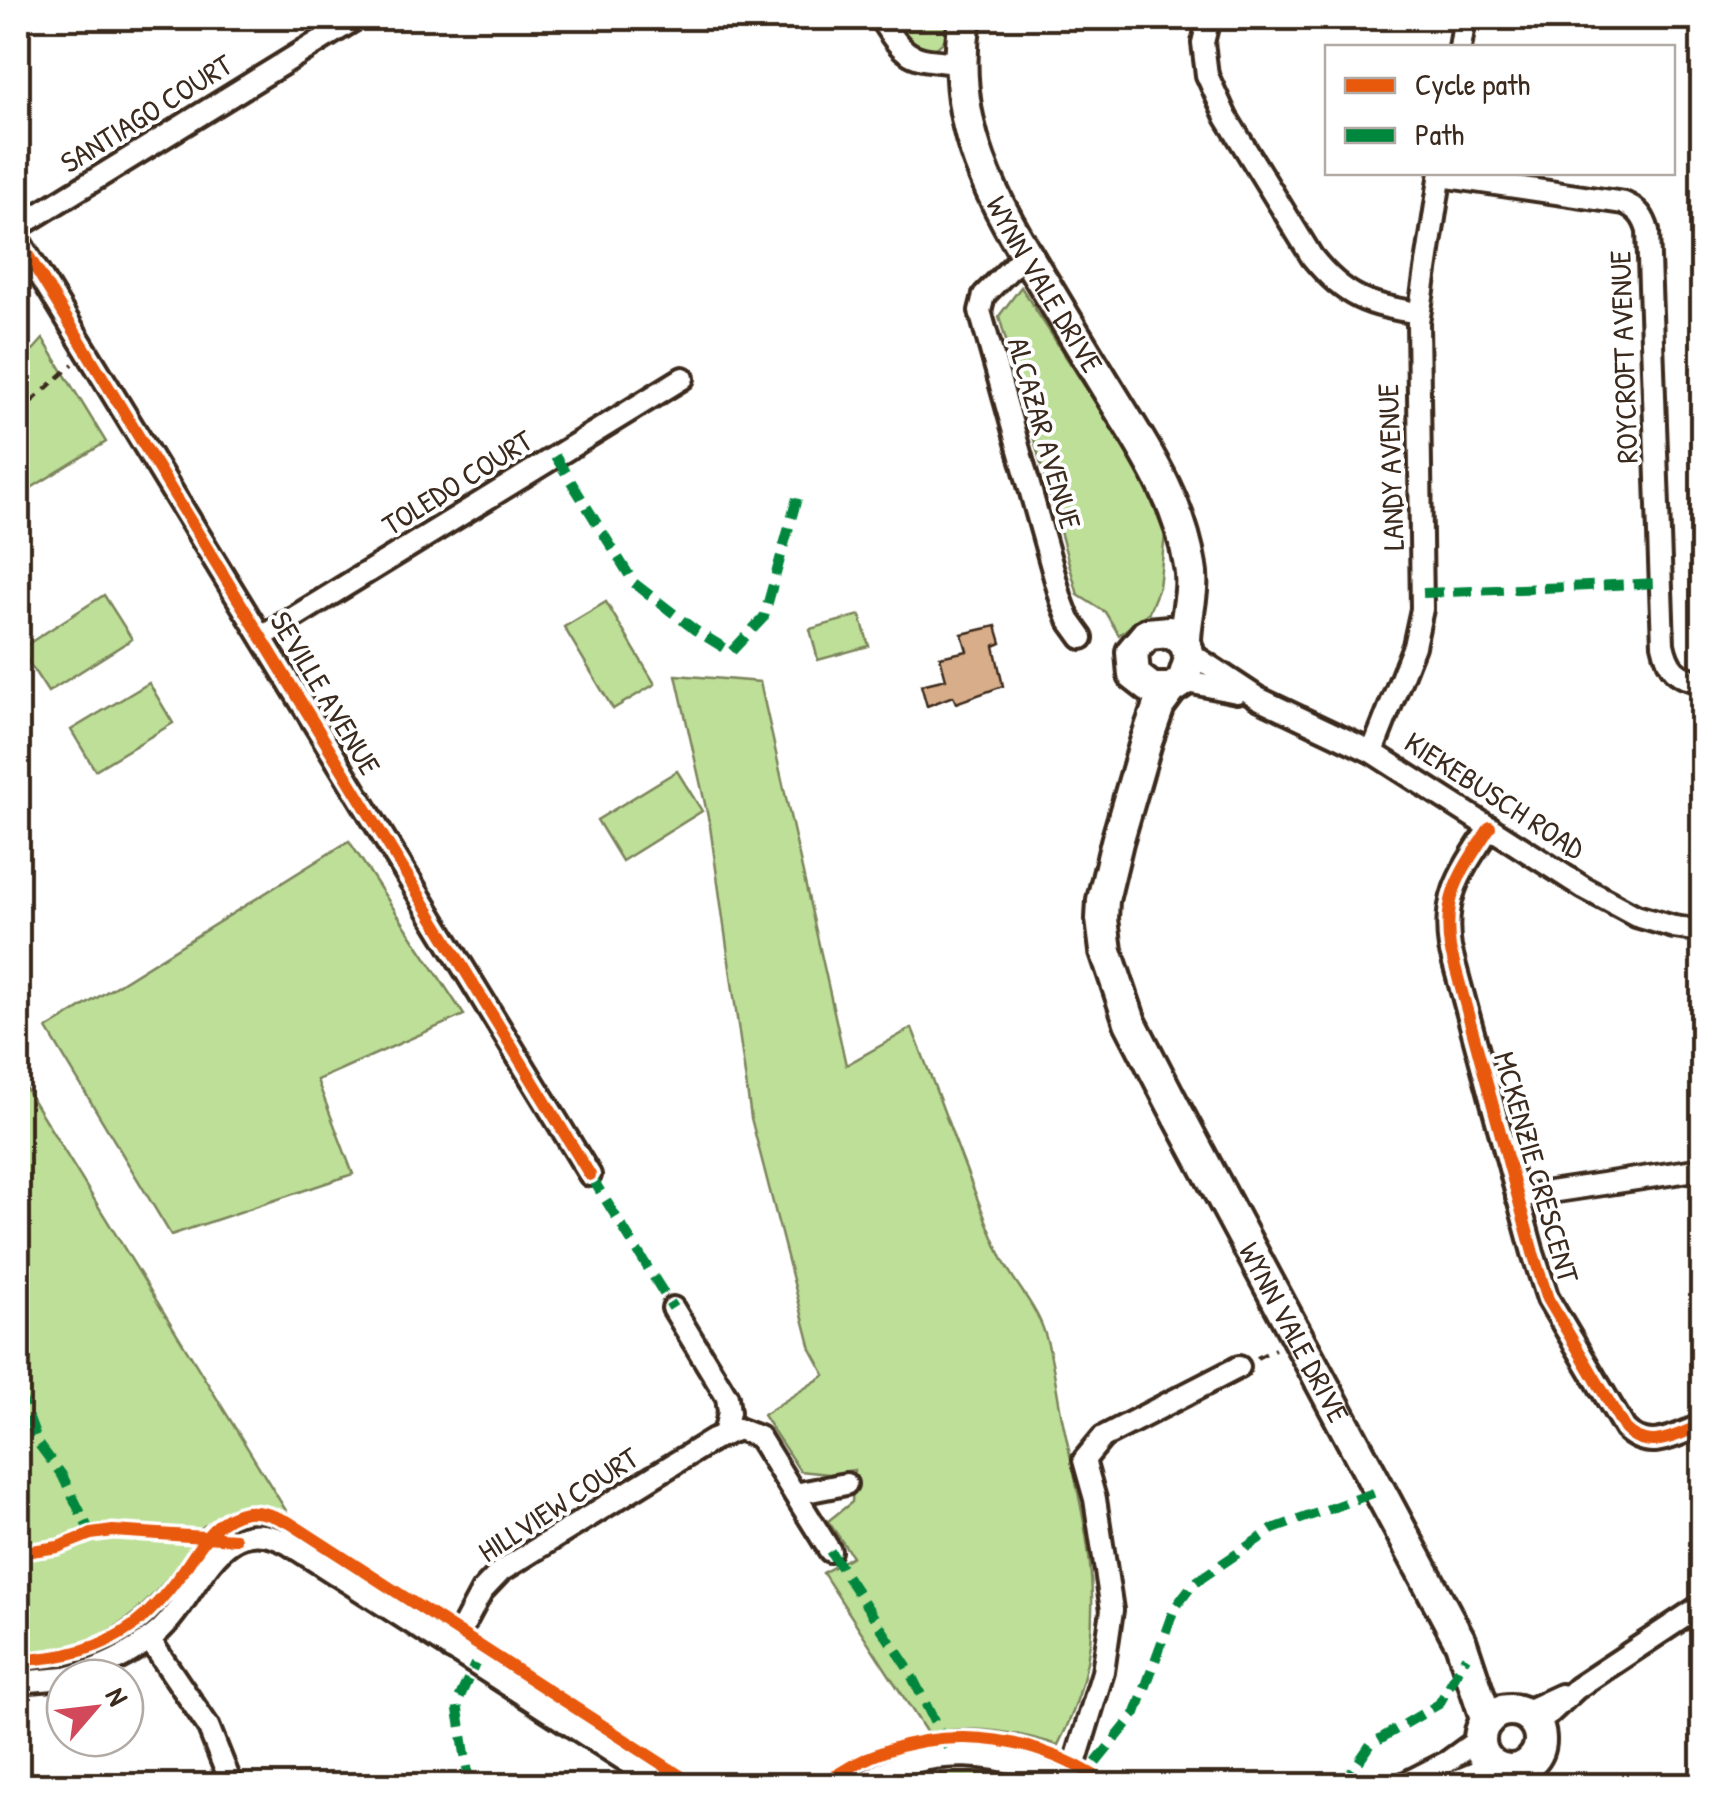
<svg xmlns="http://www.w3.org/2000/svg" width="1720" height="1803" font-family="'Patrick Hand',sans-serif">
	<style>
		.green { fill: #bddf98; stroke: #7c845b; stroke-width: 2.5 }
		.building { fill: #d8ad89; stroke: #3b2a1e; stroke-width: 2.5 }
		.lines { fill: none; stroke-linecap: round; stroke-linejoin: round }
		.street-casing { stroke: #3b2a1e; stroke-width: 28 }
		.secondary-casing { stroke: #3b2a1e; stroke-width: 38 }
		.path { stroke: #3b2a1e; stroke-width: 4; stroke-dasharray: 10 8; stroke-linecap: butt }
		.street { stroke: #fff; stroke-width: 20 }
		.secondary { stroke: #fff; stroke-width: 30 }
		.quiet { stroke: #00873e; stroke-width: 10; stroke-dasharray: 20 10; stroke-linecap: butt }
		.cycleway-casing { stroke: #fff; stroke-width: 19 }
		.cycleway { stroke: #e8590c; stroke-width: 12 }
		.labels { text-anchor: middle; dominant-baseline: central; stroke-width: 8; stroke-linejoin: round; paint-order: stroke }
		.street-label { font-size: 30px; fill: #3b2a1e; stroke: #fff }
	</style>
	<rect width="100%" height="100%" fill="#fff"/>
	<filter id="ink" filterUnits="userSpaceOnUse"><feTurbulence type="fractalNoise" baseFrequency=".01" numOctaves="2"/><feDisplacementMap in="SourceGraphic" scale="20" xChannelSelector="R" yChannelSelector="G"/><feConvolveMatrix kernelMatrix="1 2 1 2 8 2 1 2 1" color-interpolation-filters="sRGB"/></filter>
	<g filter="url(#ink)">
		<g class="green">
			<path d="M 894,18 L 953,18 C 950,37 936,60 914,46 C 905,40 900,26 894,18 Z"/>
			<path d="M 1021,287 L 1120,441 L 1146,487 L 1165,535 L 1159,587 L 1149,612 L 1119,635 L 1105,612 L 1078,595 L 999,316 Z"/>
			<path d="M 43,339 L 106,442 L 18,496 L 18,367 Z"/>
			<path d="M 104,595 L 132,639 L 48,692 L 20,649 Z"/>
			<path d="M 606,602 L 655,684 L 613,709 L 564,627 Z"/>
			<path d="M 860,615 L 869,646 L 818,660 L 810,629 Z"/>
			<path d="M 676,675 L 760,682 L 846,1065 L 912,1028 C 942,1103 968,1181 1001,1256 C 1011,1279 1030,1298 1040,1321 C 1052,1347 1056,1389 1062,1418 C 1087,1535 1117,1632 1058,1745 C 1015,1731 972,1724 927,1733 L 823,1573 L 852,1556 L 828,1521 L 852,1502 L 854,1470 L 829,1474 L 800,1471 L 763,1415 L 825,1375 L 811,1349 L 751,1118 L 710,826 Z"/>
			<path d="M 149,683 L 173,723 L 95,770 L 71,730 Z"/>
			<path d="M 677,771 L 702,811 L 622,861 L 597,820 Z"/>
			<path d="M 349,841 L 464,1015 L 317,1080 L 353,1174 L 171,1235 L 47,1029 Z"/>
			<path d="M 18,1076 L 290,1517 C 255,1506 230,1505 200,1529 L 199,1536 C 151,1604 108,1656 18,1651 Z"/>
			<path d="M 995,1772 L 1038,1785 L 894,1785 L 949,1773 Z"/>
		</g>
		<path class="building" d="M 996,626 L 1001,643 L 994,646 L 1003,686 L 956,703 L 953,696 L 927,706 L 921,685 L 946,679 L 940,657 L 967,651 L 962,634 Z"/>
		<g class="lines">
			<defs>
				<g id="street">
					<path d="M 880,18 C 907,62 913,59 962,63"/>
					<path d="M 1209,18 L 1203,43 L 1207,75 L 1226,117 L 1312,257 C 1345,298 1368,305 1419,313"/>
					<path d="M 1460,48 L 1465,18"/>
					<path d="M 1441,176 L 1624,203 C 1638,209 1644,217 1648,231 L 1663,644 C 1668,668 1677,679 1702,681"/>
					<path d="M 18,227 L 357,18"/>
					<path d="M 18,239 L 590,1175"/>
					<path d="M 1025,254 L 984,295 L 980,311 L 1061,599 L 1069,620 L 1082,638"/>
					<path d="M 262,637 L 683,378"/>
					<path d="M 1190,653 L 1258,698 L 1372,752 L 1584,888 L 1636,916 L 1674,927 L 1702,931"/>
					<path d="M 1183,681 L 1237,692"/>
					<path d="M 1372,752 L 1414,646 L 1422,609 L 1418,323 L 1441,172"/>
					<path d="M 1490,827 C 1462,871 1442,894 1450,948 L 1533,1253 L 1548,1299 L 1625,1429 C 1649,1453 1676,1435 1702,1425"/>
					<path d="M 1517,1197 L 1702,1169"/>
					<path d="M 673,1308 L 727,1397 L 729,1412 L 724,1435"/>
					<path d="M 795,1494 L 846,1484"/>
					<path d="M 149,1639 L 208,1726 L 232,1786"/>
					<path d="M 451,1649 L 482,1591 L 501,1571 L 714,1439 L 738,1429 L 759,1437 L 830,1551"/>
					<path d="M 66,1678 C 99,1670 131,1655 157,1633 C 200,1596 218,1505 289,1544 L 665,1786"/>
					<path d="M 18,1682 L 65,1678"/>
					<path d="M 1522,1713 L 1561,1695"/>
					<path d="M 1536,1726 L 1577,1688 L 1702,1605"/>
					<path d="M 1069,1783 L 1103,1672 L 1112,1610 L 1095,1499 L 1084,1460 L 1103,1437 L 1239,1367"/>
					<path d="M 859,1786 C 925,1743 1007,1750 1074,1786"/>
					<path d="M 1400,1786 L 1447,1762 L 1480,1738"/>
					<path d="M 1444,1786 L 1495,1765"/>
				</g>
				<g id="secondary">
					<path id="s1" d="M 965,18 C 948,126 993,201 1047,289 C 1072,331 1097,372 1123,414 C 1153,462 1181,509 1190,566 C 1195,591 1185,617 1185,642"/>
					<path id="s2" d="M 1171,689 L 1152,689 L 1134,675 L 1132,652 L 1147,634 L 1170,632 L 1185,642 L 1190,659 L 1183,681 L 1171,689 L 1159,705 L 1146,742 L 1117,842 L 1103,900 L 1102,919 L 1106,951 L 1130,1022 L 1174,1107 L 1461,1643 L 1487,1721"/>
					<circle cx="1510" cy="1740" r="30"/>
				</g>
			</defs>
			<use href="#street" class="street-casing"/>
			<use href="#secondary" class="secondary-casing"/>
			<g class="path">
				<path d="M 18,414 L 73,364"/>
				<path d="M 1257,1358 L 1275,1349"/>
			</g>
			<use href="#street" class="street"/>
			<use href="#secondary" class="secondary"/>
			<g class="quiet">
				<path d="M 555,456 L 634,583 L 695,630 L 731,652 L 764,617 L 799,491"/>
				<path d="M 1423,593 L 1661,583"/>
				<path d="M 590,1175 L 673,1308"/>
				<path d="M 18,1389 L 38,1443 L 62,1475 L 91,1534"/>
				<path d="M 830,1551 L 907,1667 L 952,1756"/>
				<path d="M 470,1786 L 457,1703 L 475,1664"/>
				<path d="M 1077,1786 L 1136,1713 L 1174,1609 L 1193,1584 L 1273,1529 L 1379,1491"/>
				<path d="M 1342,1786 L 1371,1744 L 1439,1704 L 1466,1657"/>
			</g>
			<defs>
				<g id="cycleway">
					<path d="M 18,239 L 590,1175"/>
					<path d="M 1490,827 C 1462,871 1442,894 1450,948 L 1533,1253 L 1548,1299 L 1625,1429 C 1649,1453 1676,1435 1702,1425"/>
					<path d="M 18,1553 L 58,1547 L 91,1534 L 113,1531 L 235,1539"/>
					<path d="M 18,1660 C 59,1659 100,1650 134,1625 C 152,1611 168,1592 181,1574 C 199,1550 212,1518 246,1512 C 261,1510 277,1517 290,1523 L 696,1786"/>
					<path d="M 821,1786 C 908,1720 1021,1724 1110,1786"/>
				</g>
			</defs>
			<use href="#cycleway" class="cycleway-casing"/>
			<use href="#cycleway" class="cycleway"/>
		</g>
	</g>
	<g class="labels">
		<g class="street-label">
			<text transform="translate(146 113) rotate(-32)">SANTIAGO COURT</text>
			<text stroke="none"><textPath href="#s1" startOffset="285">WYNN VALE DRIVE</textPath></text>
			<text transform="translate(1623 357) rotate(-92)">ROYCROFT AVENUE</text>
			<text transform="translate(1045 433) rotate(74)">ALCAZAR AVENUE</text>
			<text transform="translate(1390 467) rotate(-92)">LANDY AVENUE</text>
			<text transform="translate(457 482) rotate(-32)">TOLEDO COURT</text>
			<text transform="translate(326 693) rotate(59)">SEVILLE AVENUE</text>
			<text transform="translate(1495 795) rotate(33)">KIEKEBUSCH ROAD</text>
			<text transform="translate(1537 1167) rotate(74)">MCKENZIE CRESCENT</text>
			<text stroke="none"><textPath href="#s2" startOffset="885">WYNN VALE DRIVE</textPath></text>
			<text transform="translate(558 1504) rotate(-33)">HILLVIEW COURT</text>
		</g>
	</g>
	<rect width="1720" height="1803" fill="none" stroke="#fff" stroke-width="60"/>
	<rect x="30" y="30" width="1660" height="1743" fill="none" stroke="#3b2a1e" stroke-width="4" filter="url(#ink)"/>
	<rect x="1325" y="45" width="350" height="130" fill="#ffffff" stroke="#b1aaa5" stroke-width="2.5"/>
	<rect x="1345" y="78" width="50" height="15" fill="#e8590c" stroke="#b1aaa5" stroke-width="2.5"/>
	<text x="1415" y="95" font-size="30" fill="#3b2a1e">Cycle path</text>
	<rect x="1345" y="128" width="50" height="15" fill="#00873e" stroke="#b1aaa5" stroke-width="2.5"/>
	<text x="1415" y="145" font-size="30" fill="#3b2a1e">Path</text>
	<g transform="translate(95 1708) rotate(62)"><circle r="48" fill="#ffffff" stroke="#b1aaa5" stroke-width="2.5"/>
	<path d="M0-8L18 38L0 25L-18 38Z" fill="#d1495b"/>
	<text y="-15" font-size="28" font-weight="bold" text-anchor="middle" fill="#3b2a1e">N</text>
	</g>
</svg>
